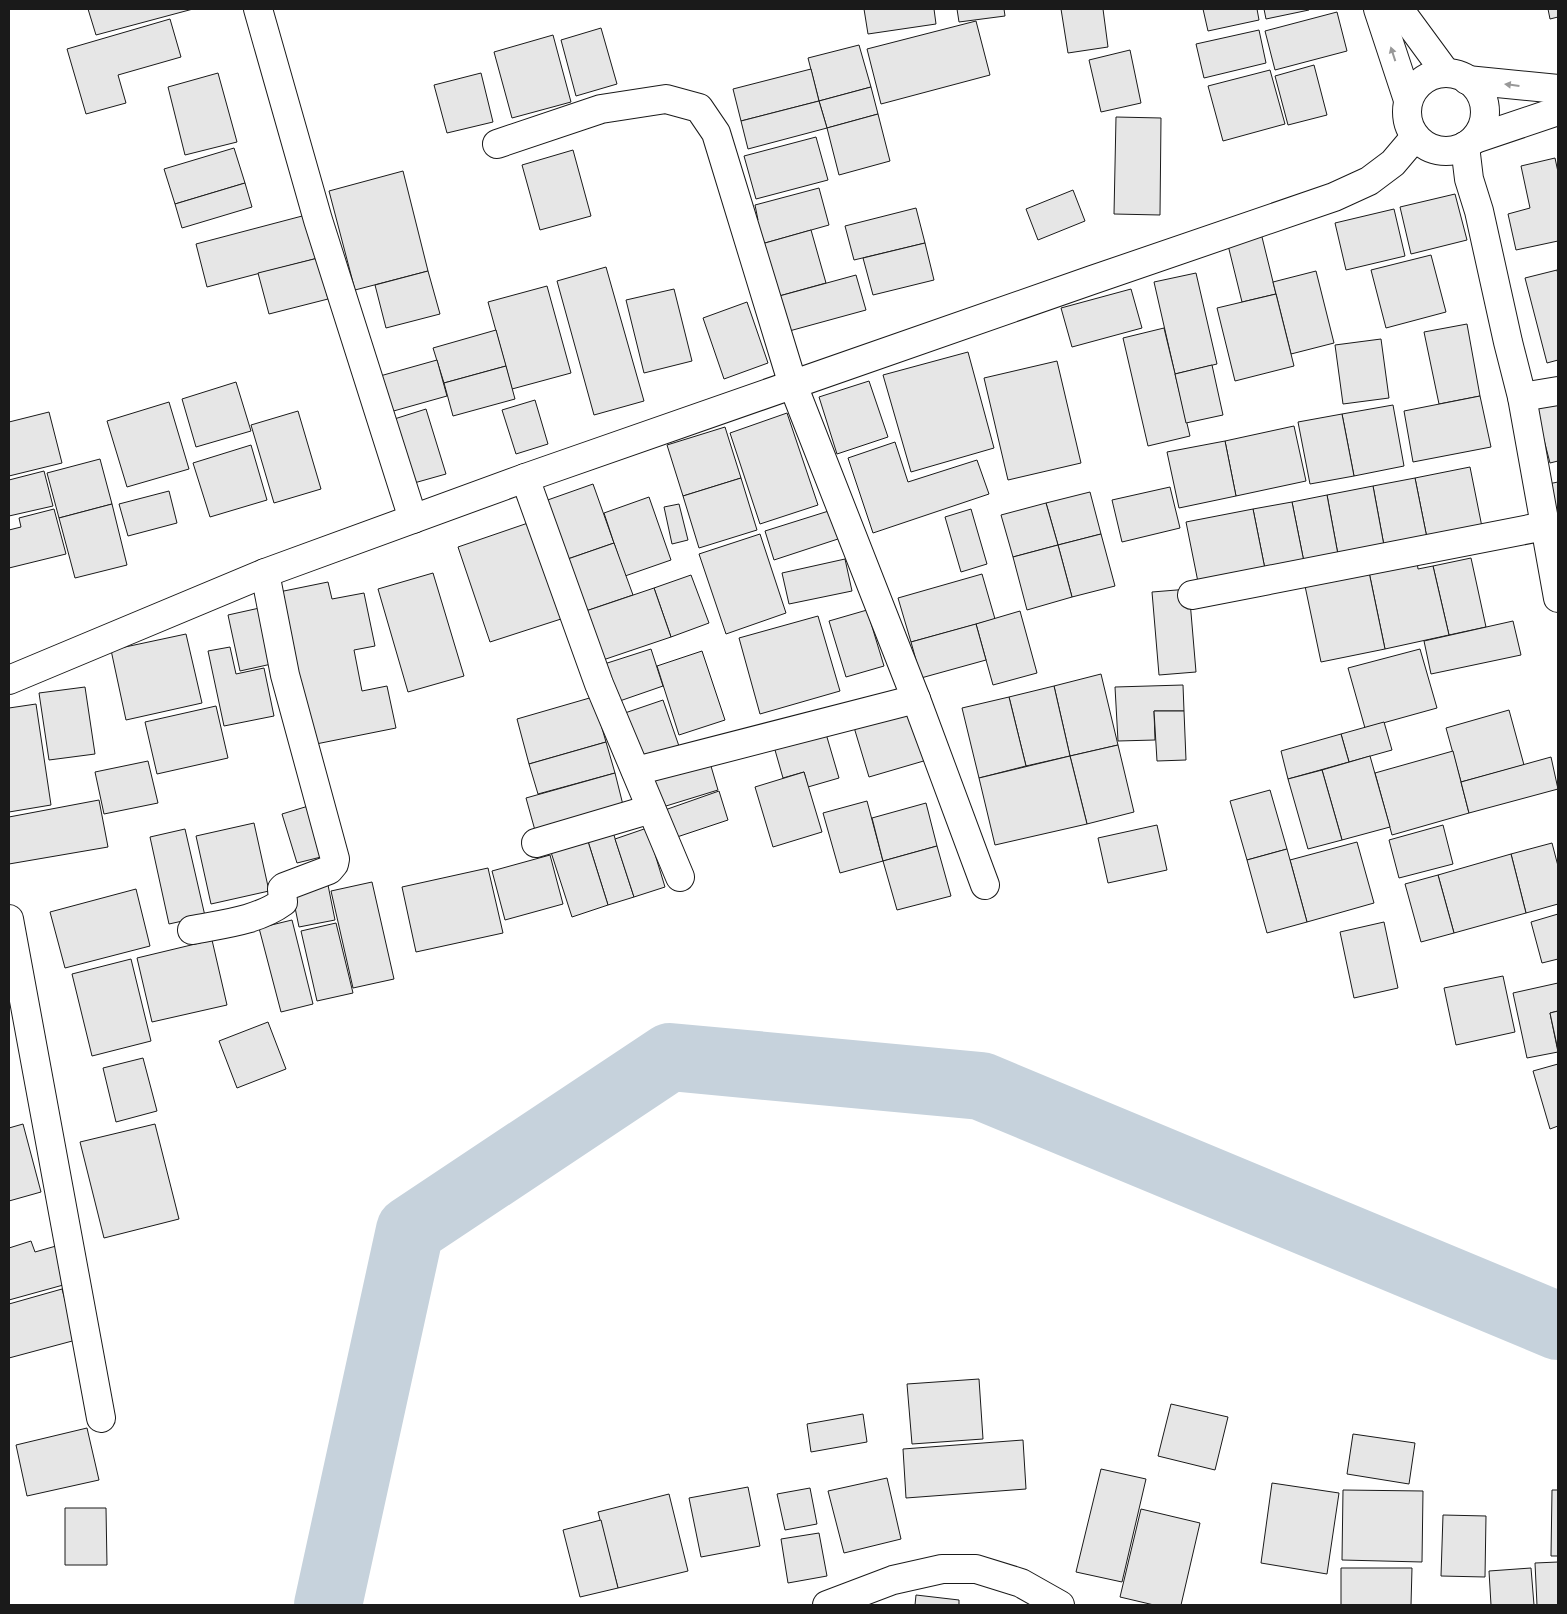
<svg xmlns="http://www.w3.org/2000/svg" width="1567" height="1614" font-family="Cabin,sans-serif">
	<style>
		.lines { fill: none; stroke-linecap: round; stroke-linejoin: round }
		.river { stroke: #c6d2dc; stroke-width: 68 }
		.building { fill: #e6e6e6; stroke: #1a1a1a }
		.minor-casing { stroke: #1a1a1a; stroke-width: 30 }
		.major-casing { stroke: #1a1a1a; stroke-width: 30 }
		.minor { stroke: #fff; stroke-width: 28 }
		.major { stroke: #fff; stroke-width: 28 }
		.oneway { fill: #989898 }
	</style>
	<rect width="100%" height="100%" fill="#fff"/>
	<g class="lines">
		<path class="river" d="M 328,1605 L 410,1230 L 670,1057 L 981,1086 L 1558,1326"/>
	</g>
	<g class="building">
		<path d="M 88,9 L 193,9 L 96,35 Z"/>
		<path d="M 864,9 L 934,9 L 936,24 L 868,34 Z"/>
		<path d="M 957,9 L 1004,9 L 1005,16 L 959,22 Z"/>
		<path d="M 1061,9 L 1103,9 L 1108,47 L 1068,53 Z"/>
		<path d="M 1203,9 L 1257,9 L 1259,20 L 1208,31 Z"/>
		<path d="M 1264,9 L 1309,9 L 1309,10 L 1266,19 Z"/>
		<path d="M 1548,9 L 1558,9 L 1558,17 L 1550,19 Z"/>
		<path d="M 1337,12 L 1347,51 L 1275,70 L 1265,31 Z"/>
		<path d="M 170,19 L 181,57 L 118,75 L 126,103 L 86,114 L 67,49 Z"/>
		<path d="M 976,21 L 990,75 L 881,104 L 867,49 Z"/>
		<path d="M 601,28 L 617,84 L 576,96 L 561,40 Z"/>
		<path d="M 1259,30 L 1266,63 L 1204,78 L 1196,44 Z"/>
		<path d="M 553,35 L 571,102 L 512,118 L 494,52 Z"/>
		<path d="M 859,45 L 871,87 L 819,101 L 808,58 Z"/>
		<path d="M 1130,50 L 1141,103 L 1101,112 L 1089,60 Z"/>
		<path d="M 1314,65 L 1327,115 L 1288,125 L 1275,76 Z"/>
		<path d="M 811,69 L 819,101 L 741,121 L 733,89 Z"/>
		<path d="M 1270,70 L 1285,124 L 1223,141 L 1208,86 Z"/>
		<path d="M 218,73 L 237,142 L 185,155 L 168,87 Z"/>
		<path d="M 481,73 L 493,122 L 447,133 L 434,85 Z"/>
		<path d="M 871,87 L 878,114 L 827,128 L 819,101 Z"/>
		<path d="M 819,101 L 827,128 L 748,149 L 741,121 Z"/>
		<path d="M 878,114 L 890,161 L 839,175 L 827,128 Z"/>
		<path d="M 1116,117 L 1161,118 L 1160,215 L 1114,214 Z"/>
		<path d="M 816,137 L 828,180 L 756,199 L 744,156 Z"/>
		<path d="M 234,148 L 245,183 L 175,204 L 164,169 Z"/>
		<path d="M 573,150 L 591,216 L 540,230 L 522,165 Z"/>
		<path d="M 1555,158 L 1558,172 L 1558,241 L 1516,250 L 1508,214 L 1530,208 L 1521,166 Z"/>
		<path d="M 403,171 L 428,271 L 355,290 L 329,191 Z"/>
		<path d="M 245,183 L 252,207 L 182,228 L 175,204 Z"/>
		<path d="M 819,188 L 829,225 L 758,245 L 751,222 L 758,220 L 755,205 Z"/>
		<path d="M 1073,190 L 1085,221 L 1038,240 L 1026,209 Z"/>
		<path d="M 1455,194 L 1467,240 L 1411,254 L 1400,207 Z"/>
		<path d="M 916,208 L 925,243 L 854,260 L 845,226 Z"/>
		<path d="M 1394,209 L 1405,256 L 1346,270 L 1335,223 Z"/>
		<path d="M 306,215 L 318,258 L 207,287 L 196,244 Z"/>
		<path d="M 811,230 L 826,283 L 772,298 L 758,245 Z"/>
		<path d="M 1261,233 L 1276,294 L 1242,302 L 1227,241 Z"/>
		<path d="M 925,243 L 934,280 L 873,295 L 863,258 Z"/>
		<path d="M 1431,255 L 1446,312 L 1386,328 L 1371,270 Z"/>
		<path d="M 318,258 L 328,299 L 269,314 L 258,273 Z"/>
		<path d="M 606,267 L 644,401 L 594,415 L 557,281 Z"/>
		<path d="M 1557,270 L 1558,275 L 1558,360 L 1547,363 L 1525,278 Z"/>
		<path d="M 428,271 L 440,314 L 386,328 L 375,285 Z"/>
		<path d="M 1316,271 L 1334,343 L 1291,354 L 1273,282 Z"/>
		<path d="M 1196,273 L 1217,364 L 1175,374 L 1154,282 Z"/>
		<path d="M 856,275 L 866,310 L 782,333 L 772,298 Z"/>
		<path d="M 547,286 L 571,373 L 512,389 L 488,302 Z"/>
		<path d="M 674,289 L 692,361 L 644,373 L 626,300 Z"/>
		<path d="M 1131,289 L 1142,328 L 1072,347 L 1061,308 Z"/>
		<path d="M 1276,294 L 1294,366 L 1235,381 L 1217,308 Z"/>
		<path d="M 747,302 L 768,363 L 724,379 L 703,318 Z"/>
		<path d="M 1467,324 L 1480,396 L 1439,404 L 1424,332 Z"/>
		<path d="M 1164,328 L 1190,436 L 1148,446 L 1123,338 Z"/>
		<path d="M 496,330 L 506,366 L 444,383 L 433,348 Z"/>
		<path d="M 1381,339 L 1389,398 L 1343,404 L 1335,345 Z"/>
		<path d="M 968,352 L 994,448 L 911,472 L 883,375 Z"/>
		<path d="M 437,360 L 447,396 L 390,412 L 380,376 Z"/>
		<path d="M 1057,361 L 1081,463 L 1008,480 L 984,378 Z"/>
		<path d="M 1212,365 L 1223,415 L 1186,423 L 1175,374 Z"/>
		<path d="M 506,366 L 515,399 L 453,416 L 444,383 Z"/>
		<path d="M 869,381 L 888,437 L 837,454 L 819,397 Z"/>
		<path d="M 236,382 L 251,431 L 196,447 L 182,399 Z"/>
		<path d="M 1480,396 L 1491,447 L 1413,462 L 1404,411 Z"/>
		<path d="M 535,400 L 548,444 L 516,454 L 502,410 Z"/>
		<path d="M 169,402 L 189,469 L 127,487 L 107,421 Z"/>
		<path d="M 1558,403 L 1558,461 L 1550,463 L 1536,409 Z"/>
		<path d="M 1393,405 L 1404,466 L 1354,476 L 1342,414 Z"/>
		<path d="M 426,409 L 446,474 L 407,485 L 388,421 Z"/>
		<path d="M 298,411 L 321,489 L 274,503 L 251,425 Z"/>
		<path d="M 49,412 L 62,463 L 9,476 L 9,422 Z"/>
		<path d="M 787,413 L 818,505 L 760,524 L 730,433 Z"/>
		<path d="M 1342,414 L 1354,476 L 1310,484 L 1298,422 Z"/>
		<path d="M 1294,426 L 1306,481 L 1236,496 L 1225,441 Z"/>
		<path d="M 725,427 L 741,478 L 683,496 L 667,445 Z"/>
		<path d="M 1225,441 L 1236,496 L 1179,508 L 1167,452 Z"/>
		<path d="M 895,442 L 908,482 L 977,460 L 989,494 L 873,533 L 848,458 Z"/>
		<path d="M 251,445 L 267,500 L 210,517 L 193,463 Z"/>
		<path d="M 100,459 L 112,504 L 59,518 L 47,473 Z"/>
		<path d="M 1470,467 L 1483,532 L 1428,543 L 1415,478 Z"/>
		<path d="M 44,471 L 53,506 L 9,516 L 9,480 Z"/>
		<path d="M 741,478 L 757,530 L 699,548 L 683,496 Z"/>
		<path d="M 1415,478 L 1428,543 L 1385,551 L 1373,486 Z"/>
		<path d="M 1558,482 L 1558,514 L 1553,515 L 1548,484 Z"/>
		<path d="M 593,484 L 614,543 L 562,561 L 542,502 Z"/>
		<path d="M 1373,486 L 1385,551 L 1339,560 L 1327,495 Z"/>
		<path d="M 1170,487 L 1180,528 L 1122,542 L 1112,500 Z"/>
		<path d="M 169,491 L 177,523 L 128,536 L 119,504 Z"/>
		<path d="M 1090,492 L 1101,534 L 1058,545 L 1046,503 Z"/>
		<path d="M 1327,495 L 1339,560 L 1305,567 L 1292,502 Z"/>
		<path d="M 649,497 L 671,560 L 625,576 L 604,513 Z"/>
		<path d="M 1292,502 L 1305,567 L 1266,574 L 1253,509 Z"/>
		<path d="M 1046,503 L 1058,545 L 1013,557 L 1001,515 Z"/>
		<path d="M 112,504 L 127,565 L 75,578 L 59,518 Z"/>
		<path d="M 679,504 L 688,540 L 672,544 L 664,507 Z"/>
		<path d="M 54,509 L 66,554 L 9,568 L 9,530 L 21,527 L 19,518 Z"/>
		<path d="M 835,509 L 844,537 L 774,560 L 765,531 Z"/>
		<path d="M 971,509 L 987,564 L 961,572 L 945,517 Z"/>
		<path d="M 1253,509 L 1266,574 L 1199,587 L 1186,522 Z"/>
		<path d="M 528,523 L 561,619 L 490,642 L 458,547 Z"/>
		<path d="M 760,534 L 786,613 L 726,634 L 699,554 Z"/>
		<path d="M 1101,534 L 1115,586 L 1072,597 L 1058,545 Z"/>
		<path d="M 614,543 L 633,595 L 580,613 L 562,561 Z"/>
		<path d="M 1058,545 L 1072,597 L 1027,610 L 1013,557 Z"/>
		<path d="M 1471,558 L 1486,627 L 1449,635 L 1433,566 Z"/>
		<path d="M 845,559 L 852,591 L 789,604 L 782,573 Z"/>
		<path d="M 1417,562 L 1418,569 L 1433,566 L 1449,635 L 1385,649 L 1369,572 Z"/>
		<path d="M 1369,572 L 1385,649 L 1321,662 L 1305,586 Z"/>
		<path d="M 433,573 L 464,676 L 408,692 L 378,589 Z"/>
		<path d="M 982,574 L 995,619 L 911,642 L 898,598 Z"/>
		<path d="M 691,575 L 709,623 L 671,637 L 654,588 Z"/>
		<path d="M 328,582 L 332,599 L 364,593 L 375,646 L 354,650 L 362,691 L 387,686 L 396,728 L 306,746 L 274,593 Z"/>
		<path d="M 654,588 L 671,637 L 597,662 L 580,613 Z"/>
		<path d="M 1189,589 L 1196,672 L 1159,675 L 1152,592 Z"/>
		<path d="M 264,607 L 276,663 L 240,671 L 228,615 Z"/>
		<path d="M 867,610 L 884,666 L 846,677 L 829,621 Z"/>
		<path d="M 1020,611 L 1037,673 L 993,685 L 976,624 Z"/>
		<path d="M 818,616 L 840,691 L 760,714 L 739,638 Z"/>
		<path d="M 1513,621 L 1521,655 L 1431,674 L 1424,641 Z"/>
		<path d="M 976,624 L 986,660 L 921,678 L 911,642 Z"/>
		<path d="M 186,634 L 202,703 L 126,720 L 111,650 Z"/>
		<path d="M 230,647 L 236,674 L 264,668 L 274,716 L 224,726 L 208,651 Z"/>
		<path d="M 651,649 L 663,686 L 611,704 L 598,666 Z"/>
		<path d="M 1420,649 L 1437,708 L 1365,728 L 1348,668 Z"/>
		<path d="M 702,651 L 725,720 L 679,735 L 657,666 Z"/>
		<path d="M 1101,674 L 1118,745 L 1070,756 L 1054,686 Z"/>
		<path d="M 1183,685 L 1184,711 L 1154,711 L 1155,740 L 1118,741 L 1115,687 Z"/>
		<path d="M 1054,686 L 1070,756 L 1026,766 L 1009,697 Z"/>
		<path d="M 85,687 L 95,754 L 49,760 L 39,693 Z"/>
		<path d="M 593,697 L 606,742 L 529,764 L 517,719 Z"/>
		<path d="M 1009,697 L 1026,766 L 979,778 L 962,708 Z"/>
		<path d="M 663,700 L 680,749 L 636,764 L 619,715 Z"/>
		<path d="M 36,704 L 51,805 L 9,812 L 9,708 Z"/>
		<path d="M 216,706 L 228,758 L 157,774 L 145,722 Z"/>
		<path d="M 912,706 L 927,760 L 869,777 L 853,724 Z"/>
		<path d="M 1509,710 L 1524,765 L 1461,782 L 1446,728 Z"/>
		<path d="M 1154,711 L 1184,711 L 1186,760 L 1157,761 Z"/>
		<path d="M 1384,722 L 1392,750 L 1349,762 L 1341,734 Z"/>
		<path d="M 824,727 L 839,778 L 808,787 L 804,772 L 783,778 L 773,743 Z"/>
		<path d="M 1341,734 L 1349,762 L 1288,779 L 1281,751 Z"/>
		<path d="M 606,742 L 615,773 L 538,794 L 529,764 Z"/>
		<path d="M 1118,745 L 1134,812 L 1087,824 L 1070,756 Z"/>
		<path d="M 1453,751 L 1469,813 L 1392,835 L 1375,773 Z"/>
		<path d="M 708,756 L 718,790 L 653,810 L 642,775 Z"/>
		<path d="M 1070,756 L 1087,824 L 995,845 L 979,778 Z"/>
		<path d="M 1370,756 L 1390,827 L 1342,840 L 1322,770 Z"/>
		<path d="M 1551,757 L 1558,789 L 1469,813 L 1461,782 Z"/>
		<path d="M 148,761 L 158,803 L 104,814 L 95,772 Z"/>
		<path d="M 1322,770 L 1342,840 L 1308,849 L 1288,779 Z"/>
		<path d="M 804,772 L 822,832 L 773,847 L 755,787 Z"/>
		<path d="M 615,773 L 624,809 L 536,834 L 526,798 Z"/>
		<path d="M 1270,790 L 1287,849 L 1247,860 L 1230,801 Z"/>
		<path d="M 719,791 L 728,820 L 671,839 L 662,811 Z"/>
		<path d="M 99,800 L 108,847 L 9,864 L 9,817 Z"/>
		<path d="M 867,801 L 883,861 L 840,873 L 823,813 Z"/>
		<path d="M 926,803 L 937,846 L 883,861 L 872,818 Z"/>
		<path d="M 315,804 L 329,855 L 297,863 L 282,814 Z"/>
		<path d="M 254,823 L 269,891 L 211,904 L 196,836 Z"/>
		<path d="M 1157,825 L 1167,870 L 1108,883 L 1098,838 Z"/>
		<path d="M 1443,825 L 1453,864 L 1399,878 L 1389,840 Z"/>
		<path d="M 611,826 L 634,897 L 608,905 L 586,835 Z"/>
		<path d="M 647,828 L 665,887 L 634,897 L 615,839 Z"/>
		<path d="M 185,829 L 205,916 L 169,924 L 150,837 Z"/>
		<path d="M 586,835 L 608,905 L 572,917 L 549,846 Z"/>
		<path d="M 1357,842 L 1374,903 L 1307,922 L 1290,860 Z"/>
		<path d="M 1552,843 L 1558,866 L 1558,904 L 1526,913 L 1511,854 Z"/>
		<path d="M 937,846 L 951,896 L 897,910 L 883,861 Z"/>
		<path d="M 1287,849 L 1307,922 L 1267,933 L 1247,860 Z"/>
		<path d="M 1511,854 L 1526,913 L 1454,933 L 1438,875 Z"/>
		<path d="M 550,855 L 563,904 L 505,920 L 492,871 Z"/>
		<path d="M 488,868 L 503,933 L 416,952 L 402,887 Z"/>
		<path d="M 1438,875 L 1454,933 L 1421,942 L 1405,884 Z"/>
		<path d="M 327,880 L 335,920 L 299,927 L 291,888 Z"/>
		<path d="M 372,882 L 394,979 L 353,988 L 331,891 Z"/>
		<path d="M 136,889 L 150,946 L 65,968 L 50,912 Z"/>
		<path d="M 1558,914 L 1558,959 L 1542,963 L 1531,922 Z"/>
		<path d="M 292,920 L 313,1004 L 281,1012 L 259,928 Z"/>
		<path d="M 1384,922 L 1398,988 L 1354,998 L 1340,932 Z"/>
		<path d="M 336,923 L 353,993 L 317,1001 L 301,931 Z"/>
		<path d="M 212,940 L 227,1005 L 152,1022 L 137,958 Z"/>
		<path d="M 131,959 L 151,1041 L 92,1056 L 72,974 Z"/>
		<path d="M 1503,976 L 1515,1032 L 1456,1045 L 1444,988 Z"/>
		<path d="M 1558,983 L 1558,1011 L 1550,1013 L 1558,1052 L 1527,1058 L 1513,993 Z"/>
		<path d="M 1558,1011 L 1558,1050 L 1550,1013 Z"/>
		<path d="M 268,1022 L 286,1069 L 237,1088 L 219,1041 Z"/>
		<path d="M 143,1058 L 157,1111 L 116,1122 L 103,1068 Z"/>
		<path d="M 1558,1064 L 1558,1126 L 1550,1129 L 1533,1071 Z"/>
		<path d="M 23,1124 L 41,1192 L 9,1201 L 9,1128 Z"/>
		<path d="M 155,1124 L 179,1219 L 104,1238 L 80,1142 Z"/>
		<path d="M 31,1241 L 35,1252 L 63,1244 L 74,1282 L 9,1300 L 9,1248 Z"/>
		<path d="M 62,1289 L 76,1340 L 9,1358 L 9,1304 Z"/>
		<path d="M 979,1379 L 983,1439 L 912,1444 L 907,1384 Z"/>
		<path d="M 1171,1404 L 1228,1417 L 1215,1470 L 1158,1456 Z"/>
		<path d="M 863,1414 L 867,1442 L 811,1452 L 807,1424 Z"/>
		<path d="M 87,1428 L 99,1480 L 27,1496 L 16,1445 Z"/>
		<path d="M 1353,1434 L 1415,1443 L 1409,1484 L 1347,1474 Z"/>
		<path d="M 1023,1440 L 1026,1489 L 906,1498 L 903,1449 Z"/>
		<path d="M 1101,1469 L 1146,1479 L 1122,1582 L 1076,1572 Z"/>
		<path d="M 887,1478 L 901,1539 L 844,1553 L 828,1491 Z"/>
		<path d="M 1272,1483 L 1339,1493 L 1327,1574 L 1261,1563 Z"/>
		<path d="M 748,1487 L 760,1546 L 701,1557 L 689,1498 Z"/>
		<path d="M 810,1488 L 817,1524 L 785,1530 L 777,1494 Z"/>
		<path d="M 1343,1490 L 1423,1491 L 1422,1562 L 1342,1560 Z"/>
		<path d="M 1552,1490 L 1558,1490 L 1558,1556 L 1551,1556 Z"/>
		<path d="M 669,1494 L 688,1571 L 618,1588 L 598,1512 Z"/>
		<path d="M 65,1508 L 106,1508 L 107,1565 L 65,1565 Z"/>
		<path d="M 1141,1509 L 1200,1523 L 1181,1605 L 1154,1605 L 1120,1597 Z"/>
		<path d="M 1443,1515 L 1486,1516 L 1485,1577 L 1441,1576 Z"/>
		<path d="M 601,1520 L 618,1588 L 580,1597 L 563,1530 Z"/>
		<path d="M 819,1533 L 827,1576 L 788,1583 L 781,1539 Z"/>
		<path d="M 1558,1562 L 1558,1605 L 1537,1605 L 1535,1563 Z"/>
		<path d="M 1341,1568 L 1412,1568 L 1411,1605 L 1341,1605 Z"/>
		<path d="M 1531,1568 L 1534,1605 L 1491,1605 L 1489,1571 Z"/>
		<path d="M 916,1595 L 959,1600 L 959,1605 L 915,1605 Z"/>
	</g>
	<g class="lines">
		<defs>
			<g id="minor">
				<path d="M 258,9 L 318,220 L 413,519"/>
				<path d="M 497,144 L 601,109 L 666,99 L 699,108 L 716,133 L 793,385 L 916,699 L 985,885"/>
				<path d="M 1465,146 L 1469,179 L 1479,211 L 1508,342 L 1522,397 L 1558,598"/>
				<path d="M 1522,397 L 1558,391"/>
				<path d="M 525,478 L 599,684 L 680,877"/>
				<path d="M 1192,595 L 1545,526"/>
				<path d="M 9,680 L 265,573 L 525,478 L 1092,280 L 1334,197 L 1369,181 L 1393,163 L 1415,137"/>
				<path d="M 636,771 L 916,699"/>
				<path d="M 536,843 L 651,809"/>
				<path d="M 9,919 L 101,1418"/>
				<path d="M 192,930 C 222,924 257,921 283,902 L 282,889 L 284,887 L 329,870 L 334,864 L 335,859 L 285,675 L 265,573"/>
				<path d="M 827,1605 L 893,1580 L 942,1569 L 976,1569 L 1021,1583 L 1060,1605"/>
			</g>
			<g id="major">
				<path d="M 1378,9 L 1408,100"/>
				<path d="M 1399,9 L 1446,73"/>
				<circle cx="1446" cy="112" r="39"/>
				<path d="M 1467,80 L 1558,89"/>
				<path d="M 1475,139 L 1558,111"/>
			</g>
		</defs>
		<use href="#minor" class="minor-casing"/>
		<use href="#major" class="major-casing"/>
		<use href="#minor" class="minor"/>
		<use href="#major" class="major"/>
	</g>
	<defs><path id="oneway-solid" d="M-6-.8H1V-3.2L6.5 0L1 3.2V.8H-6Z" transform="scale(1.25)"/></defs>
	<g class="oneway">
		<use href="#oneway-solid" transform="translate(1393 54) rotate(-108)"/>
		<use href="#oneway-solid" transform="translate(1512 85) rotate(-173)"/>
	</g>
	<rect width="1567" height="1614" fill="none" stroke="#1a1a1a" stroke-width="20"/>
</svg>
